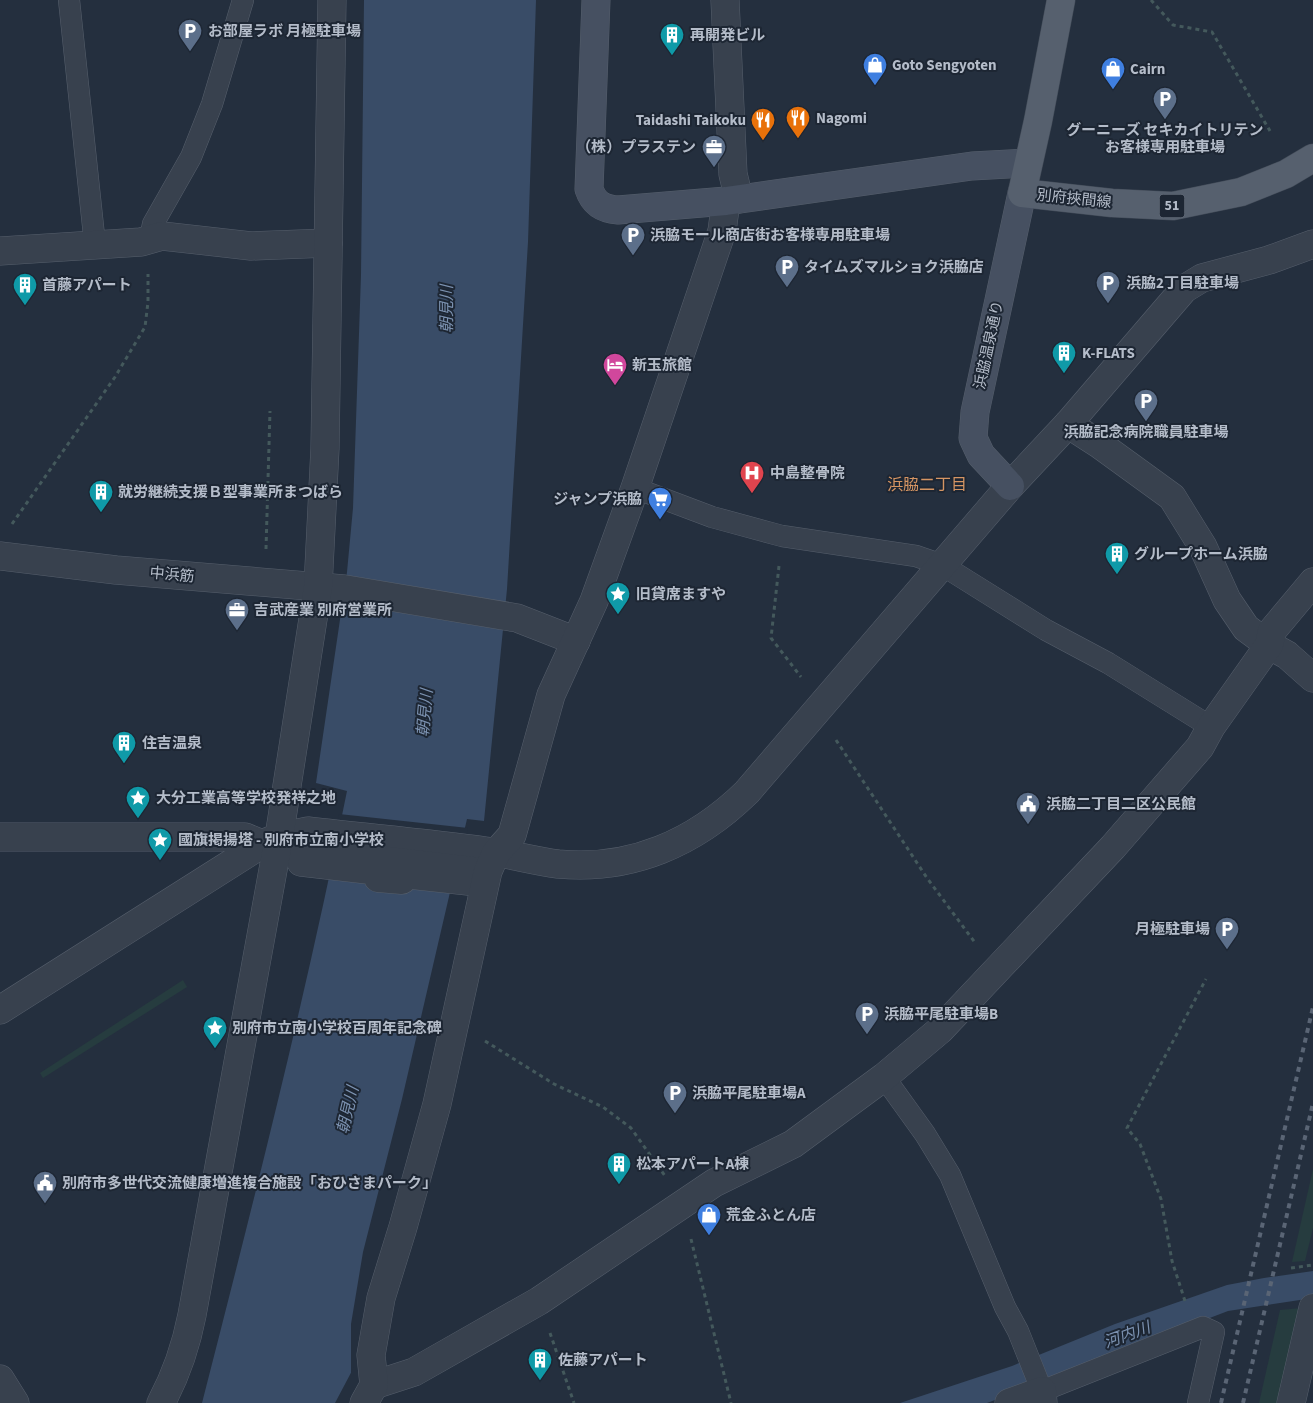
<svg xmlns="http://www.w3.org/2000/svg" width="1313" height="1403" font-family="'Source Sans 3','Noto Sans JP',sans-serif">
	<style>
		.green { fill: #263c3f }
		.water { fill: #394c67 }
		.pier { fill: #242f3e }
		.lines { fill: none; stroke-linecap: round; stroke-linejoin: round }
		.lane-casing { stroke: #565f6c; stroke-width: 22 }
		.street-casing { stroke: #565f6c; stroke-width: 29 }
		.secondary-casing { stroke: #565f6c; stroke-width: 29 }
		.primary-casing { stroke: #414a57; stroke-width: 29 }
		.path { stroke: #44595c; stroke-width: 3; stroke-dasharray: 4 4; stroke-linecap: butt }
		.lane { stroke: #38414e; stroke-width: 21 }
		.street { stroke: #38414e; stroke-width: 28 }
		.secondary { stroke: #465061; stroke-width: 28 }
		.primary { stroke: #56606e; stroke-width: 28 }
		.rail { stroke: #5a6575; stroke-width: 4; stroke-dasharray: 5 5; stroke-linecap: butt }
		.labels { text-anchor: middle; dominant-baseline: central; stroke-width: 4; stroke-linejoin: round; paint-order: stroke }
		.shield { fill: #1d2633; stroke: #878f9c; stroke-width: 1 }
		.shield-label { font-size: 14px; font-weight: bold; fill: #b4bcc9 }
		.poi-label { font-size: 15px; font-weight: bold; fill: #b4bcc9; stroke: #1d2633; text-anchor: start }
		.street-label { font-size: 15px; fill: #b4bcc9; stroke: #1d2633 }
		.water-label { font-size: 16px; font-style: italic; fill: #7c92b1; stroke: #1d2633 }
		.neighbourhood-label { font-size: 16px; fill: #d59563; stroke: #1d2633 }
	</style>
	<rect width="100%" height="100%" fill="#242f3e"/>
	<g class="green">
		<path d="M 183,980 L 187,987 L 43,1078 L 40,1073 Z"/>
		<path d="M 1313,1169 L 1313,1228 L 1305,1261 L 1292,1262 Z"/>
		<path d="M 1301,1308 L 1280,1403 L 1259,1403 L 1280,1310 Z"/>
	</g>
	<g class="water">
		<path d="M 364,0 L 536,0 L 528,242 L 507,589 L 484,821 L 467,819 L 402,1099 L 363,1252 L 351,1324 L 351,1374 L 389,1403 L 202,1403 C 254,1200 306,996 347,791 L 316,783 L 347,572 L 353,508 L 361,275 Z"/>
		<path d="M 1313,1271 L 1313,1298 L 1228,1311 L 987,1403 L 900,1403 L 1012,1366 L 1115,1324 L 1227,1285 L 1264,1278 Z"/>
	</g>
	<g class="pier">
		<path d="M 339,814 L 468,828 L 459,869 L 331,854 Z"/>
		<path d="M 354,1367 L 354,1373 L 391,1403 L 335,1403 Z"/>
	</g>
	<g class="lines">
		<defs>
			<g id="lane">
				<path d="M 69,0 L 95,245"/>
				<path d="M 150,239 L 153,224 L 191,157 L 212,104 L 243,0"/>
				<path d="M 635,488 L 712,517 L 782,536 L 916,556 L 942,565 L 1046,630 L 1108,663 L 1211,727"/>
				<path d="M 884,1077 L 925,1134 L 950,1175 L 1005,1307 L 1018,1331 L 1042,1391 L 1203,1327 L 1214,1332 L 1198,1403"/>
			</g>
			<g id="street">
				<path d="M 725,0 L 733,174 L 739,199"/>
				<path d="M 0,251 L 141,242 L 162,236 L 251,246 L 328,243"/>
				<path d="M 1068,424 L 1099,444 L 1172,497 L 1203,547 L 1227,600 L 1246,628 L 1269,645 L 1287,655 L 1313,678"/>
				<path d="M 0,556 L 116,570 L 344,589 L 517,618 L 576,641"/>
				<path d="M 0,837 L 245,837 L 262,844 L 279,837 L 308,831 C 368,838 427,843 486,851 C 510,854 534,861 558,864 C 631,871 695,843 747,792 L 1010,486 L 1068,424 L 1184,289 L 1202,278 L 1269,260 L 1313,244"/>
				<path d="M 304,851 L 481,872 L 477,882 L 403,874 L 402,880 L 378,878 L 379,871 L 301,862 Z"/>
				<path d="M 0,1010 L 262,844"/>
				<path d="M 0,1379 L 15,1403"/>
				<path d="M 374,1385 L 414,1372 L 539,1301 L 714,1183 L 793,1144 L 884,1077 L 940,1030 L 1113,847 L 1200,747 L 1211,727 L 1269,645 L 1272,631 L 1313,582"/>
				<path d="M 161,1403 C 176,1375 186,1346 192,1315 L 279,837 L 318,587 L 325,448 L 332,0"/>
				<path d="M 364,1403 L 374,1385 L 371,1355 L 381,1298 L 403,1227 L 437,1104 L 488,871 L 496,853 L 512,835 L 551,695 L 594,601 L 635,488 L 722,231 L 726,201"/>
				<path d="M 1009,1403 L 1042,1391 L 1043,1403"/>
				<path d="M 1291,1403 L 1313,1308"/>
			</g>
			<g id="secondary">
				<path d="M 596,0 L 589,189 C 594,204 603,209 618,210 L 726,201 L 972,166 L 1028,163"/>
				<path d="M 1010,486 L 981,455 L 973,438 L 975,412 L 1022,193"/>
			</g>
			<path id="primary" d="M 1061,0 L 1038,121 L 1022,193 L 1112,203 L 1173,206 L 1241,192 L 1286,174 L 1313,158"/>
		</defs>
		<use href="#lane" class="lane-casing"/>
		<use href="#street" class="street-casing"/>
		<use href="#secondary" class="secondary-casing"/>
		<use href="#primary" class="primary-casing"/>
		<g class="path">
			<path d="M 1151,0 L 1173,25 L 1212,32 L 1270,131"/>
			<path d="M 12,524 L 115,377 L 145,327 L 148,302 L 148,274"/>
			<path d="M 266,549 L 270,411"/>
			<path d="M 779,566 L 771,638 L 801,677"/>
			<path d="M 836,740 L 927,878 L 976,944"/>
			<path d="M 485,1041 L 554,1084 L 603,1107 L 631,1128 L 665,1176"/>
			<path d="M 691,1239 L 731,1403"/>
			<path d="M 1291,1268 L 1313,1265"/>
			<path d="M 1185,1301 L 1172,1261 L 1161,1199 L 1140,1144 L 1127,1128 L 1206,979"/>
			<path d="M 550,1333 L 574,1403"/>
		</g>
		<use href="#lane" class="lane"/>
		<use href="#street" class="street"/>
		<use href="#secondary" class="secondary"/>
		<use href="#primary" class="primary"/>
		<g class="rail">
			<path d="M 1221,1403 L 1313,1007"/>
			<path d="M 1243,1403 L 1313,1103"/>
		</g>
	</g>
	<defs>
		<symbol id="parking-pin" viewBox="-11 -11 22 30"><path d="M0 17L-7.5 6A9.5 9.5 0 1 1 7.5 6Z" fill="#5c6f8a" stroke="#1d2633"/><path d="M-3.5-5.5H1a3.5 3.5 0 0 1 0 7H-1V5.5H-3.5ZM-1-3.4V-.6H.8a1.4 1.4 0 0 0 0-2.8Z" fill="#fff"/></symbol>
		<symbol id="building-pin" viewBox="-11 -11 22 30"><path d="M0 17L-7.5 6A9.5 9.5 0 1 1 7.5 6Z" fill="#0f9aa8" stroke="#1d2633"/><path d="M-4-6H4V6H1V3H-1V6H-4ZM-2.5-4.3h1.7v1.8h-1.7ZM.8-4.3h1.7v1.8H.8ZM-2.5-1h1.7V.8h-1.7ZM.8-1h1.7V.8H.8Z" fill="#fff"/></symbol>
		<symbol id="shop-pin" viewBox="-11 -11 22 30"><path d="M0 17L-7.5 6A9.5 9.5 0 1 1 7.5 6Z" fill="#3f7fe0" stroke="#1d2633"/><path d="M-5-2.5h2.3a2.7 3.5 0 0 1 5.4 0H5L5.5 6h-11ZM-1.5-2.5h3a1.5 2.3 0 0 0-3 0Z" fill="#fff"/></symbol>
		<symbol id="restaurant-pin" viewBox="-11 -11 22 30"><path d="M0 17L-7.5 6A9.5 9.5 0 1 1 7.5 6Z" fill="#e8710a" stroke="#1d2633"/><path d="M-5-6h1v4h1v-4h1v4h1v-4h1v5L-1.5 .5V6h-2V.5L-5-1ZM5-6V6H3V1.5H1.5Q1.5-4 5-6Z" fill="#fff"/></symbol>
		<symbol id="office-pin" viewBox="-11 -11 22 30"><path d="M0 17L-7.5 6A9.5 9.5 0 1 1 7.5 6Z" fill="#5c6f8a" stroke="#1d2633"/><path d="M-6-3h4V-5.5h4V-3h4V5H-6ZM-1-4.5V-3h2v-1.5ZM-6 0V1H6V0Z" fill="#fff"/></symbol>
		<symbol id="hotel-pin" viewBox="-11 -11 22 30"><path d="M0 17L-7.5 6A9.5 9.5 0 1 1 7.5 6Z" fill="#d1479c" stroke="#1d2633"/><path d="M-6-4.5h1.5V1H6V5H4.5V3h-9V5H-6ZM-4 0a1.8 1.8 0 1 1 3.6 0ZM.5 0V-2.5h3Q6-2.5 6 0Z" fill="#fff"/></symbol>
		<symbol id="hospital-pin" viewBox="-11 -11 22 30"><path d="M0 17L-7.5 6A9.5 9.5 0 1 1 7.5 6Z" fill="#e0444e" stroke="#1d2633"/><path d="M-5-5h3v3.5h4V-5h3V5h-3V1.5h-4V5h-3Z" fill="#fff"/></symbol>
		<symbol id="supermarket-pin" viewBox="-11 -11 22 30"><path d="M0 17L-7.5 6A9.5 9.5 0 1 1 7.5 6Z" fill="#3f7fe0" stroke="#1d2633"/><path d="M-6-5.5h2.5l.6 2H6L4.5 2H-2.5L-4.4-4H-6ZM-1.5 3.2a1.3 1.3 0 1 0 .1 0ZM3 3.2a1.3 1.3 0 1 0 .1 0Z" fill="#fff"/></symbol>
		<symbol id="sight-pin" viewBox="-11 -11 22 30"><path d="M0 17L-7.5 6A9.5 9.5 0 1 1 7.5 6Z" fill="#0f9aa8" stroke="#1d2633"/><path d="M0-6L1.8-2.2L6-1.7L2.9 1.2L3.7 5.4L0 3.3L-3.7 5.4L-2.9 1.2L-6-1.7L-1.8-2.2Z" fill="#fff"/></symbol>
		<symbol id="civic-pin" viewBox="-11 -11 22 30"><path d="M0 17L-7.5 6A9.5 9.5 0 1 1 7.5 6Z" fill="#5c6f8a" stroke="#1d2633"/><path d="M-.6-6.5H3V-4.5H.6V-3L4-1V1h2V6H-6V1h2V-1L-.6-3ZM-1.2 2.5V6h2.4V2.5Z" fill="#fff"/></symbol>
	</defs>
	<g fill-rule="evenodd">
		<use href="#parking-pin" x="176" y="17" width="28" height="38"/>
		<use href="#building-pin" x="658" y="21" width="28" height="38"/>
		<use href="#shop-pin" x="861" y="51" width="28" height="38"/>
		<use href="#shop-pin" x="1099" y="55" width="28" height="38"/>
		<use href="#parking-pin" x="1151" y="85" width="28" height="38"/>
		<use href="#restaurant-pin" x="784" y="104" width="28" height="38"/>
		<use href="#restaurant-pin" x="749" y="106" width="28" height="38"/>
		<use href="#office-pin" x="700" y="133" width="28" height="38"/>
		<use href="#parking-pin" x="619" y="221" width="28" height="38"/>
		<use href="#parking-pin" x="773" y="253" width="28" height="38"/>
		<use href="#parking-pin" x="1094" y="269" width="28" height="38"/>
		<use href="#building-pin" x="11" y="271" width="28" height="38"/>
		<use href="#building-pin" x="1050" y="339" width="28" height="38"/>
		<use href="#hotel-pin" x="601" y="351" width="28" height="38"/>
		<use href="#parking-pin" x="1132" y="387" width="28" height="38"/>
		<use href="#hospital-pin" x="738" y="459" width="28" height="38"/>
		<use href="#building-pin" x="87" y="478" width="28" height="38"/>
		<use href="#supermarket-pin" x="646" y="485" width="28" height="38"/>
		<use href="#building-pin" x="1103" y="540" width="28" height="38"/>
		<use href="#sight-pin" x="604" y="580" width="28" height="38"/>
		<use href="#office-pin" x="223" y="596" width="28" height="38"/>
		<use href="#building-pin" x="110" y="729" width="28" height="38"/>
		<use href="#sight-pin" x="124" y="784" width="28" height="38"/>
		<use href="#civic-pin" x="1014" y="790" width="28" height="38"/>
		<use href="#sight-pin" x="146" y="826" width="28" height="38"/>
		<use href="#parking-pin" x="1213" y="915" width="28" height="38"/>
		<use href="#parking-pin" x="853" y="1000" width="28" height="38"/>
		<use href="#sight-pin" x="201" y="1014" width="28" height="38"/>
		<use href="#parking-pin" x="661" y="1079" width="28" height="38"/>
		<use href="#building-pin" x="605" y="1150" width="28" height="38"/>
		<use href="#civic-pin" x="31" y="1169" width="28" height="38"/>
		<use href="#shop-pin" x="695" y="1201" width="28" height="38"/>
		<use href="#building-pin" x="526" y="1346" width="28" height="38"/>
	</g>
	<g class="labels">
		<rect class="shield" x="1159.5" y="194.5" width="25" height="23" rx="4"/>
		<g class="shield-label">
			<text x="1172" y="206">51</text>
		</g>
		<g class="poi-label">
			<text x="208" y="31">お部屋ラボ 月極駐車場</text>
			<text x="690" y="35">再開発ビル</text>
			<text x="892" y="65">Goto Sengyoten</text>
			<text x="1130" y="69">Cairn</text>
			<text x="816" y="118">Nagomi</text>
			<text x="746" y="120" text-anchor="end">Taidashi Taikoku</text>
			<text x="1165" y="130" text-anchor="middle">グーニーズ セキカイトリテン<tspan x="1165" dy="17">お客様専用駐車場</tspan></text>
			<text x="696" y="147" text-anchor="end">（株）プラステン</text>
			<text x="650" y="235">浜脇モール商店街お客様専用駐車場</text>
			<text x="804" y="267">タイムズマルショク浜脇店</text>
			<text x="1126" y="283">浜脇2丁目駐車場</text>
			<text x="42" y="285">首藤アパート</text>
			<text x="1082" y="353">K-FLATS</text>
			<text x="632" y="365">新玉旅館</text>
			<text x="1146" y="432" text-anchor="middle">浜脇記念病院職員駐車場</text>
			<text x="770" y="473">中島整骨院</text>
			<text x="118" y="492">就労継続支援Ｂ型事業所まつばら</text>
			<text x="642" y="499" text-anchor="end">ジャンプ浜脇</text>
			<text x="1134" y="554">グループホーム浜脇</text>
			<text x="636" y="594">旧貸席ますや</text>
			<text x="254" y="610">吉武産業 別府営業所</text>
			<text x="142" y="743">住吉温泉</text>
			<text x="156" y="798">大分工業高等学校発祥之地</text>
			<text x="1046" y="804">浜脇二丁目二区公民館</text>
			<text x="178" y="840">國旗掲揚塔 - 別府市立南小学校</text>
			<text x="1210" y="929" text-anchor="end">月極駐車場</text>
			<text x="884" y="1014">浜脇平尾駐車場B</text>
			<text x="232" y="1028">別府市立南小学校百周年記念碑</text>
			<text x="692" y="1093">浜脇平尾駐車場A</text>
			<text x="636" y="1164">松本アパートA棟</text>
			<text x="62" y="1183">別府市多世代交流健康増進複合施設「おひさまパーク」</text>
			<text x="726" y="1215">荒金ふとん店</text>
			<text x="558" y="1360">佐藤アパート</text>
		</g>
		<g class="street-label">
			<text transform="translate(1074 199) rotate(6)">別府挾間線</text>
			<text transform="translate(989 345) rotate(-78)">浜脇温泉通り</text>
			<text transform="translate(172 575) rotate(5)">中浜筋</text>
		</g>
		<g class="water-label">
			<text transform="translate(447 309) rotate(-90)">朝見川</text>
			<text transform="translate(425 713) rotate(-85)">朝見川</text>
			<text transform="translate(348 1110) rotate(-77)">朝見川</text>
			<text transform="translate(1127 1335) rotate(-20)">河内川</text>
		</g>
		<g class="neighbourhood-label">
			<text x="927" y="485">浜脇二丁目</text>
		</g>
	</g>
</svg>
